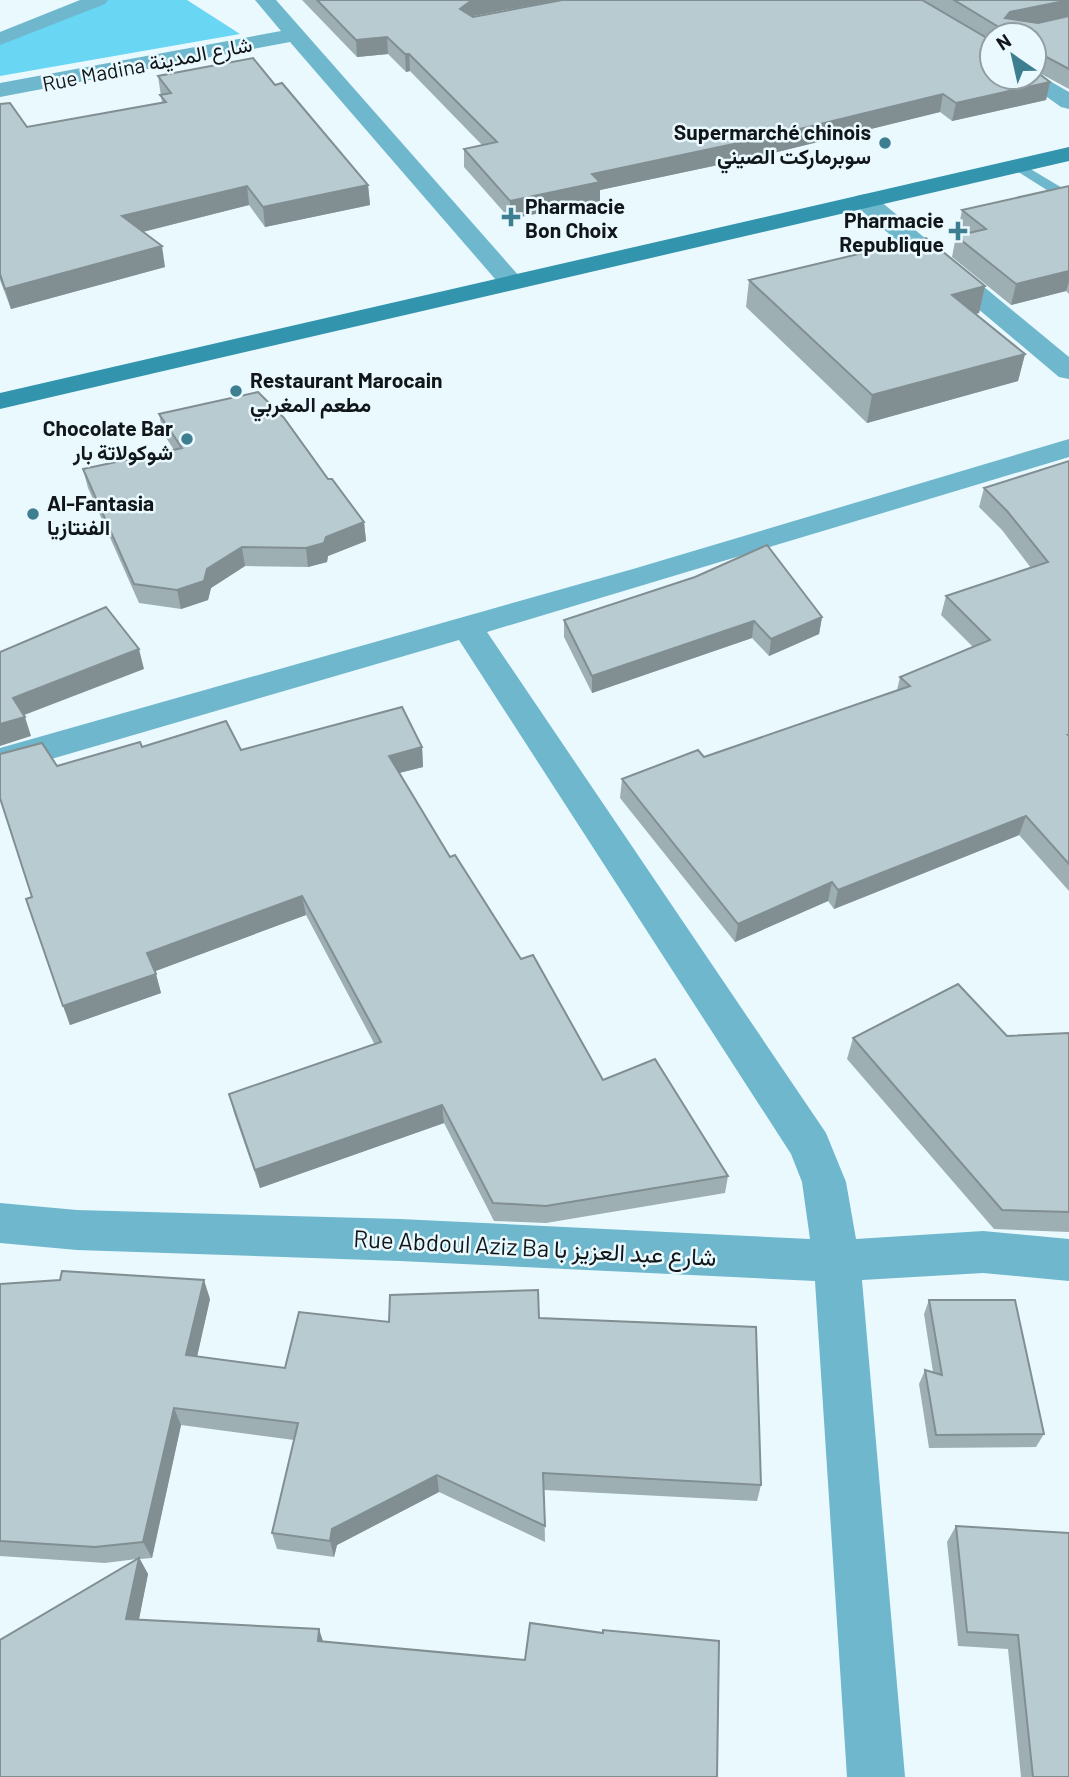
<svg xmlns="http://www.w3.org/2000/svg" width="1069" height="1777" font-family="Barlow,Vazirmatn,sans-serif">
	<style>
		.green { fill: #69d6f4 }
		.lines { fill: none; stroke-linecap: round; stroke-linejoin: round }
		.service { fill: #6fb7cd; fill-rule: evenodd }
		.minor { fill: #6fb7cd; fill-rule: evenodd }
		.secondary { fill: #3394ad; fill-rule: evenodd }
		.wall { fill: #9eafb4 }
		.shaded-wall { fill: #818e92 }
		.building { fill: #b8cbd1; stroke: #818e92; stroke-width: 2 }
		.poi-dot { fill: #3d7e91; stroke: #eaf9fe; stroke-width: 2.5 }
		.labels { text-anchor: middle; dominant-baseline: central; stroke-width: 5; stroke-linejoin: round; paint-order: stroke }
		.far-street-label { font-size: 21px; fill: #101619; stroke: #eaf9fe }
		.far-poi-label { font-size: 21px; font-weight: bold; fill: #101619; stroke: #eaf9fe; text-anchor: end }
		.street-label { font-size: 24px; fill: #101619; stroke: #eaf9fe }
	</style>
	<rect width="100%" height="100%" fill="#eaf9fe"/>
	<path class="green" d="M 94,0 L 187,0 L 240,34 L 0,76 L 0,35 Z"/>
	<g class="lines">
		<path class="service" d="M 1017,161 L 1069,192 L 1069,204 L 1012,168 L 1012,162 Z"/>
		<g class="minor">
			<path d="M 80,0 L 108,0 L 105,4 L 0,45 L 0,32 Z"/>
			<path d="M 255,0 L 276,0 L 520,277 L 524,282 L 520,287 L 502,287 L 290,42 L 0,97 L 0,83 L 281,31 Z"/>
			<path d="M 1034,72 L 1069,92 L 1069,109 L 1061,107 L 1019,77 L 1034,77 Z"/>
			<path d="M 865,194 L 874,196 L 1069,357 L 1069,379 L 1059,377 L 856,206 L 853,201 L 856,196 Z"/>
			<path d="M 1069,439 L 1069,457 L 487,632 L 826,1133 L 846,1182 L 856,1239 L 983,1231 L 1069,1239 L 1069,1281 L 983,1273 L 862,1280 L 905,1777 L 847,1777 L 815,1281 L 400,1261 L 77,1250 L 0,1243 L 0,1203 L 77,1210 L 400,1219 L 810,1239 L 802,1182 L 791,1154 L 459,640 L 0,774 L 0,748 L 633,569 Z"/>
		</g>
		<path class="secondary" d="M 1069,147 L 1069,161 L 0,409 L 0,393 Z"/>
	</g>
	<g class="wall">
		<path d="M 302,0 L 559,0 L 473,16 L 960,23 L 923,0 L 1069,0 L 1069,89 L 1034,70 L 1034,35 L 992,35 L 992,77 L 1050,82 L 1046,100 L 952,121 L 940,112 L 765,155 L 600,190 L 600,201 L 510,219 L 464,167 L 464,149 L 482,145 L 410,71 L 406,72 L 388,54 L 357,57 Z"/>
		<path d="M 158,76 L 275,85 L 368,185 L 370,205 L 265,227 L 249,205 L 143,232 L 165,267 L 11,309 L 0,280 L 0,104 L 27,127 L 162,103 Z"/>
		<path d="M 1069,186 L 1069,294 L 1066,291 L 1011,305 L 952,257 L 956,236 L 962,234 L 958,231 L 962,210 Z"/>
		<path d="M 749,280 L 985,286 L 979,313 L 976,314 L 1025,354 L 1018,381 L 867,423 L 746,307 Z"/>
		<path d="M 159,414 L 328,479 L 364,522 L 366,541 L 328,556 L 327,562 L 308,567 L 245,566 L 211,588 L 208,600 L 181,609 L 139,603 L 88,488 L 83,469 L 174,450 L 163,433 Z"/>
		<path d="M 1069,461 L 1069,891 L 1019,835 L 834,909 L 828,901 L 735,942 L 620,798 L 622,779 L 704,757 L 897,690 L 900,677 L 973,647 L 941,615 L 946,596 L 1031,568 L 1002,530 L 979,507 L 984,488 Z"/>
		<path d="M 695,577 L 822,617 L 819,634 L 769,656 L 752,638 L 592,693 L 564,637 L 564,620 Z"/>
		<path d="M 142,747 L 241,750 L 422,747 L 423,767 L 399,773 L 450,857 L 521,959 L 603,1080 L 728,1176 L 725,1193 L 546,1223 L 494,1221 L 444,1123 L 260,1188 L 234,1113 L 229,1094 L 375,1045 L 306,915 L 155,971 L 161,993 L 70,1025 L 32,897 L 57,766 Z"/>
		<path d="M 1069,1033 L 1069,1232 L 994,1229 L 847,1059 L 853,1038 L 1007,1036 Z"/>
		<path d="M 0,1284 L 210,1299 L 197,1357 L 285,1368 L 389,1322 L 539,1318 L 761,1485 L 757,1501 L 544,1490 L 545,1542 L 439,1492 L 337,1545 L 334,1557 L 277,1549 L 272,1533 L 294,1440 L 181,1425 L 152,1558 L 140,1559 L 148,1574 L 139,1619 L 324,1642 L 525,1660 L 603,1633 L 719,1641 L 0,1777 L 137,1559 L 105,1563 L 0,1556 Z"/>
		<path d="M 929,1300 L 1044,1434 L 1036,1447 L 929,1448 L 919,1384 L 925,1370 L 933,1372 L 924,1314 Z"/>
		<path d="M 956,1526 L 1069,1533 L 1069,1777 L 1021,1777 L 1008,1649 L 958,1646 L 947,1542 Z"/>
	</g>
	<g class="shaded-wall">
		<path d="M 472,0 L 559,0 L 473,16 L 460,9 Z"/>
		<path d="M 1069,0 L 1069,16 L 1001,35 L 1005,18 L 1010,12 Z"/>
		<path d="M 387,37 L 388,54 L 357,57 L 356,40 Z"/>
		<path d="M 405,54 L 409,54 L 410,71 L 406,72 Z"/>
		<path d="M 1050,82 L 1046,100 L 952,121 L 956,103 Z"/>
		<path d="M 943,94 L 940,112 L 765,155 L 600,190 L 600,201 L 510,219 L 510,201 L 592,174 Z"/>
		<path d="M 368,185 L 370,205 L 265,227 L 263,207 Z"/>
		<path d="M 247,186 L 249,205 L 126,236 L 122,216 Z"/>
		<path d="M 162,246 L 165,267 L 11,309 L 5,289 Z"/>
		<path d="M 1069,271 L 1069,282 L 1066,291 L 1011,305 L 1016,284 Z"/>
		<path d="M 985,286 L 979,313 L 947,322 L 952,295 Z"/>
		<path d="M 1025,354 L 1018,381 L 867,423 L 872,395 Z"/>
		<path d="M 364,522 L 366,541 L 328,556 L 327,562 L 308,567 L 306,548 L 326,537 Z"/>
		<path d="M 242,547 L 245,566 L 211,588 L 208,600 L 181,609 L 177,590 Z"/>
		<path d="M 822,617 L 819,634 L 769,656 L 771,639 Z"/>
		<path d="M 754,621 L 752,638 L 592,693 L 592,676 Z"/>
		<path d="M 139,649 L 144,669 L 19,717 L 13,698 Z"/>
		<path d="M 25,717 L 31,736 L 0,746 L 0,724 Z"/>
		<path d="M 422,747 L 423,767 L 391,775 L 389,756 Z"/>
		<path d="M 1026,816 L 1019,835 L 834,909 L 838,890 Z"/>
		<path d="M 832,882 L 828,901 L 735,942 L 738,924 Z"/>
		<path d="M 302,896 L 306,915 L 153,972 L 147,953 Z"/>
		<path d="M 156,974 L 161,993 L 70,1025 L 63,1006 Z"/>
		<path d="M 442,1105 L 444,1123 L 260,1188 L 255,1170 Z"/>
		<path d="M 204,1280 L 210,1299 L 193,1374 L 186,1355 Z"/>
		<path d="M 174,1408 L 181,1425 L 152,1558 L 143,1542 Z"/>
		<path d="M 437,1475 L 439,1492 L 337,1545 L 334,1557 L 330,1541 L 332,1529 Z"/>
		<path d="M 139,1558 L 148,1574 L 136,1634 L 126,1619 Z"/>
		<path d="M 319,1629 L 324,1644 L 318,1641 Z"/>
	</g>
	<g class="building">
		<path d="M 317,0 L 472,0 L 460,9 L 473,17 L 562,0 L 922,0 L 992,41 L 992,77 L 1034,77 L 1034,70 L 1050,82 L 956,103 L 943,94 L 767,137 L 592,174 L 600,182 L 510,201 L 464,149 L 497,142 L 409,54 L 405,54 L 387,37 L 356,40 Z"/>
		<path d="M 954,0 L 1069,0 L 1010,12 L 1005,18 L 1038,23 L 1069,16 L 1069,69 L 1037,52 L 1035,57 L 1034,57 L 1034,35 L 997,35 L 997,26 Z"/>
		<path d="M 253,58 L 275,85 L 282,83 L 368,185 L 263,207 L 247,186 L 122,216 L 162,246 L 5,289 L 0,274 L 0,104 L 10,103 L 27,127 L 166,102 L 160,95 L 171,93 L 158,76 Z"/>
		<path d="M 1069,186 L 1069,271 L 1016,284 L 956,236 L 986,229 L 962,210 Z"/>
		<path d="M 926,238 L 985,286 L 952,295 L 1025,354 L 872,395 L 749,280 Z"/>
		<path d="M 258,392 L 284,418 L 328,479 L 332,479 L 364,522 L 326,537 L 324,543 L 306,548 L 242,547 L 207,569 L 204,581 L 177,590 L 134,584 L 83,469 L 182,448 L 159,414 Z"/>
		<path d="M 1069,461 L 1069,735 L 1068,735 L 1069,736 L 1069,864 L 1026,816 L 838,890 L 832,882 L 738,924 L 622,779 L 698,750 L 704,757 L 910,686 L 900,677 L 990,640 L 946,596 L 1048,562 L 1007,511 L 984,488 Z"/>
		<path d="M 767,545 L 822,617 L 771,639 L 754,621 L 592,676 L 564,620 L 695,577 Z"/>
		<path d="M 106,607 L 139,649 L 13,698 L 25,717 L 0,724 L 0,652 Z"/>
		<path d="M 402,707 L 422,747 L 389,756 L 450,857 L 455,855 L 521,959 L 533,955 L 603,1080 L 655,1059 L 728,1176 L 546,1206 L 493,1203 L 442,1105 L 255,1170 L 229,1094 L 381,1042 L 302,896 L 147,953 L 156,974 L 63,1006 L 26,899 L 32,897 L 0,798 L 0,754 L 42,743 L 57,766 L 140,742 L 142,747 L 226,721 L 241,750 Z"/>
		<path d="M 958,984 L 1007,1036 L 1069,1033 L 1069,1212 L 1002,1210 L 853,1038 Z"/>
		<path d="M 62,1271 L 204,1280 L 186,1355 L 285,1368 L 299,1312 L 389,1322 L 390,1295 L 538,1290 L 539,1318 L 756,1327 L 761,1485 L 543,1473 L 545,1526 L 437,1475 L 332,1529 L 330,1541 L 272,1533 L 298,1423 L 174,1408 L 143,1542 L 95,1547 L 0,1541 L 0,1284 L 60,1280 Z"/>
		<path d="M 929,1300 L 1015,1300 L 1044,1434 L 936,1435 L 925,1370 L 942,1375 Z"/>
		<path d="M 956,1526 L 1069,1533 L 1069,1777 L 1033,1777 L 1018,1635 L 967,1632 Z"/>
		<path d="M 139,1558 L 126,1619 L 319,1629 L 318,1641 L 525,1660 L 530,1623 L 603,1633 L 603,1630 L 719,1641 L 717,1777 L 0,1777 L 0,1640 Z"/>
	</g>
	<g class="poi-dot">
		<circle cx="885" cy="143" r="7"/>
		<path d="M507.5 206.5h7v7h7v7h-7v7h-7v-7h-7v-7h7z"/>
		<path d="M954.5 220.5h7v7h7v7h-7v7h-7v-7h-7v-7h7z"/>
		<circle cx="236" cy="391" r="7"/>
		<circle cx="187" cy="439" r="7"/>
		<circle cx="33" cy="514" r="7"/>
	</g>
	<g class="labels">
		<g class="far-street-label">
			<text transform="translate(147 63) rotate(-11)">Rue Madina شارع المدينة</text>
		</g>
		<g class="far-poi-label">
			<text x="871" y="131">Supermarché chinois<tspan x="871" dy="24">سوبرماركت الصيني</tspan></text>
			<text x="525" y="205" text-anchor="start">Pharmacie<tspan x="525" dy="24">Bon Choix</tspan></text>
			<text x="944" y="219">Pharmacie<tspan x="944" dy="24">Republique</tspan></text>
			<text x="250" y="379" text-anchor="start">Restaurant Marocain<tspan x="250" dy="24">مطعم المغربي</tspan></text>
			<text x="173" y="427">Chocolate Bar<tspan x="173" dy="24">شوكولاتة بار</tspan></text>
			<text x="47" y="502" text-anchor="start">Al-Fantasia<tspan x="47" dy="24">الفنتازيا</tspan></text>
		</g>
		<g class="street-label">
			<text transform="translate(535 1247) rotate(3)">Rue Abdoul Aziz Ba شارع عبد العزيز با</text>
		</g>
	</g>
	<g transform="translate(1013 56) rotate(326)"><circle r="33" fill="#eaf9fe" stroke="#939ea2" stroke-width="2"/>
	<path d="M0-5L12 26L0 18L-12 26Z" fill="#3d7e91"/>
	<text y="-10" font-size="19" font-weight="bold" text-anchor="middle" fill="#101619">N</text>
	</g>
</svg>
